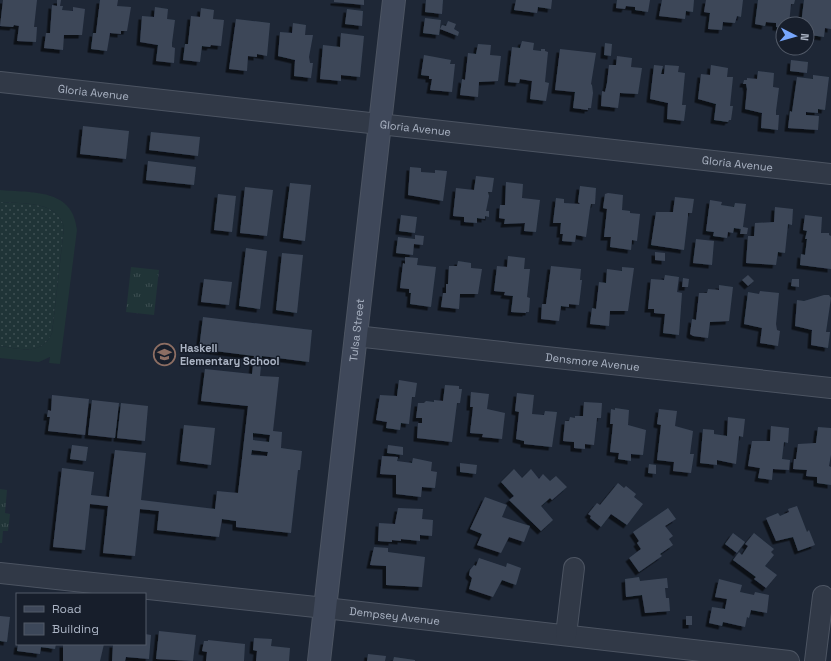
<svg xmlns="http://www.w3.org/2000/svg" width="831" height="661" font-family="'Space Grotesk',sans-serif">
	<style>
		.grass { fill: url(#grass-dots) }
		.park { fill: url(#park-tufts) }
		.garden { fill: #203437 }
		.building { fill: #3c4759; fill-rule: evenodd; filter: url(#shadow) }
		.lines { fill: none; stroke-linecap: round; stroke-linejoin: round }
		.street-casing { stroke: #4c5462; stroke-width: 22 }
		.secondary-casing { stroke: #4c5462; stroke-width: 24 }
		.street { stroke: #313947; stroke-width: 20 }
		.secondary { stroke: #3f485a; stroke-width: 22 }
		.labels { text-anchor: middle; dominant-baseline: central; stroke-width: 3; stroke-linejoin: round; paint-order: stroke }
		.street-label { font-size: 11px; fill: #abb4c4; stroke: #171e2b }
		.poi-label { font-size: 11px; font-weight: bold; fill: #abb4c4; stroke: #171e2b; text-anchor: start }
	</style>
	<defs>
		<pattern id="grass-dots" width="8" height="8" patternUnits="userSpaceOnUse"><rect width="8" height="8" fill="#203437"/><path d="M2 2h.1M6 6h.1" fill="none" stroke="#3e4f52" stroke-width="1.8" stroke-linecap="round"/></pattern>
		<pattern id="park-tufts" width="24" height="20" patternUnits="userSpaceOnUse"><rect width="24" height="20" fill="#203437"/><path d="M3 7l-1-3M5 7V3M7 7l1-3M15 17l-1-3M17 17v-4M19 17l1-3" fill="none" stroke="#3e4f52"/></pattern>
		<filter id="shadow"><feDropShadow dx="-3.5" dy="3.5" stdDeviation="0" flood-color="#0009"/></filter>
	</defs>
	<rect width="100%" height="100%" fill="#1e2736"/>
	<path class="grass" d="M 0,202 C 23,204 57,200 64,227 L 52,333 C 42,356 21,349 0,346 Z"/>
	<g class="park">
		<path d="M 131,267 L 159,270 L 154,315 L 126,312 Z"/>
		<path d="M 0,489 L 7,490 L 5,513 L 10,514 L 8,531 L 3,531 L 2,543 L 0,543 Z"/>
	</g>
	<path class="garden" d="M 0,190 C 32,193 73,188 77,230 L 60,364 L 49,363 L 50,357 L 39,362 L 0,358 L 0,346 C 21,349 42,356 52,333 L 64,227 C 57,200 23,204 0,202 Z"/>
	<g class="building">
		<path d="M 3,0 L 37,0 L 34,27 L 37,27 L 36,42 L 17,41 L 19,26 L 14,25 L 13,27 L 0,26 Z"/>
		<path d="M 57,0 L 61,0 L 60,6 L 63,6 L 62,10 L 73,11 L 73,7 L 85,9 L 82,35 L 64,35 L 63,50 L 44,48 L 46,33 L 50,33 L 52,5 L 57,6 Z"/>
		<path d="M 100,0 L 118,0 L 117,6 L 131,7 L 127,31 L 121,31 L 121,34 L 110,33 L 107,51 L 91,49 L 93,33 L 96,33 Z"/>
		<path d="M 334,0 L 364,0 L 364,5 L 334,2 Z"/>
		<path d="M 426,0 L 443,0 L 442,14 L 425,12 Z"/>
		<path d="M 516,0 L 552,0 L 551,9 L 538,7 L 537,13 L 514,10 Z"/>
		<path d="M 617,0 L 650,0 L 648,12 L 635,10 L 635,7 L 626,6 L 625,9 L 616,8 Z"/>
		<path d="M 662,0 L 694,0 L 693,12 L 686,11 L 685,19 L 659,16 Z"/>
		<path d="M 706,0 L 743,0 L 741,17 L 737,16 L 735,23 L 723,22 L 722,30 L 708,29 L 710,13 L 704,12 Z"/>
		<path d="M 758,0 L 795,0 L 794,4 L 791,4 L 789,24 L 783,24 L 783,28 L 776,27 L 776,23 L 766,22 L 765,26 L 755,24 Z"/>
		<path d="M 804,0 L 831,0 L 831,29 L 825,28 L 824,37 L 810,35 L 811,26 L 801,24 Z"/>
		<path d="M 155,7 L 168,9 L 167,19 L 175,20 L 172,43 L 172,47 L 175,48 L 174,63 L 156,61 L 158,45 L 140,42 L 142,16 L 154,17 Z"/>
		<path d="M 201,8 L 214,10 L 213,19 L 224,20 L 221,46 L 211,45 L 210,47 L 202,46 L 200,62 L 183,60 L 185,44 L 188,44 L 191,16 L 200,17 Z"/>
		<path d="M 347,9 L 363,11 L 362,26 L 345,24 Z"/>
		<path d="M 425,18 L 441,20 L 439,35 L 423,33 Z"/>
		<path d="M 236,19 L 270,23 L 267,56 L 257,54 L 257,57 L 248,56 L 247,71 L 229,69 Z"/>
		<path d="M 448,21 L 456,24 L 454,29 L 459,32 L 458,36 L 440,29 L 442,25 L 446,26 Z"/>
		<path d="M 293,23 L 306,25 L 305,35 L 313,35 L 309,57 L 310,63 L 313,63 L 311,78 L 294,76 L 295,60 L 278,56 L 280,32 L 292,33 Z"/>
		<path d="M 341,33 L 364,36 L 360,77 L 341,75 L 341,81 L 320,79 L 323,45 L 340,47 Z"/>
		<path d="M 522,41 L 534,43 L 533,50 L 541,51 L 541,49 L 545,49 L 545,51 L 548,52 L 545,82 L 549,83 L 546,101 L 530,99 L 532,81 L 520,79 L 519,83 L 508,82 L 512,47 L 520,48 Z"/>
		<path d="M 605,43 L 612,44 L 611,56 L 604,55 Z"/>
		<path d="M 478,44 L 491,45 L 490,55 L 501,56 L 498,81 L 479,82 L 478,97 L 460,95 L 462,79 L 465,80 L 468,53 L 476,54 Z"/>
		<path d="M 560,49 L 596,53 L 591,84 L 592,85 L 593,93 L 591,108 L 588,108 L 588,110 L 573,108 L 575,92 L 555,90 Z"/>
		<path d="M 424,55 L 451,60 L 450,64 L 455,64 L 452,92 L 430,90 L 432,79 L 429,79 L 429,76 L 421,75 Z"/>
		<path d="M 617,56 L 632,58 L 631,67 L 642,68 L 638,94 L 620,93 L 618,108 L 601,106 L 602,91 L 605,92 L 607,83 L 609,65 L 616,65 Z"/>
		<path d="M 791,60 L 808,62 L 807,73 L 790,71 Z"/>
		<path d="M 654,65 L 663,66 L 661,74 L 664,74 L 665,65 L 679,66 L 678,72 L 685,73 L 682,105 L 686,105 L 684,121 L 667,119 L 668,103 L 650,99 Z"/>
		<path d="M 711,65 L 728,68 L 727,77 L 733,77 L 730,106 L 733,106 L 731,120 L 729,120 L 728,122 L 714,120 L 716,104 L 698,99 L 701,74 L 710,75 Z"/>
		<path d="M 758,71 L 774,73 L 773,87 L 779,88 L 776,111 L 776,115 L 779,115 L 778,130 L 761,128 L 762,113 L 745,109 L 747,89 L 746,84 L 743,84 L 744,80 L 747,80 L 747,78 L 757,79 Z"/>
		<path d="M 813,75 L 829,77 L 825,110 L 818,109 L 818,113 L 806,112 L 806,115 L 819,116 L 818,130 L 788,128 L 790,111 L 792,112 L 797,77 L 813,79 Z"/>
		<path d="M 83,126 L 129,131 L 126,159 L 80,154 Z"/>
		<path d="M 151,132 L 200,137 L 198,156 L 149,150 Z"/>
		<path d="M 148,161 L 196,167 L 194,185 L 146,180 Z"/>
		<path d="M 410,167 L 421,168 L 421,172 L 435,173 L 435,170 L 447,171 L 443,201 L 408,195 Z"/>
		<path d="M 476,176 L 494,178 L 492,192 L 488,192 L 489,196 L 486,211 L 489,211 L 489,217 L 485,216 L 485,219 L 477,218 L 477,223 L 464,222 L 464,217 L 453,216 L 456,188 L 474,190 Z"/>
		<path d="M 506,182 L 523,184 L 522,198 L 540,200 L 536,232 L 524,231 L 525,223 L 504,224 L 505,219 L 499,218 L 500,205 L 505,205 Z"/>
		<path d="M 290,183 L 311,185 L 305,241 L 283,238 Z"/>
		<path d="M 580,186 L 596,188 L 595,204 L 591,204 L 590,208 L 586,237 L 576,235 L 575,242 L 562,241 L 563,234 L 560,234 L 561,223 L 553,223 L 556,198 L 564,199 L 564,203 L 580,204 L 578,202 Z"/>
		<path d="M 245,187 L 273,190 L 267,236 L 240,233 Z"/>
		<path d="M 608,193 L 623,195 L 622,210 L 630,211 L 630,213 L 640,214 L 637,241 L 632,240 L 631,250 L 610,247 L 611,237 L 604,237 L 607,209 L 603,208 L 605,194 Z"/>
		<path d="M 218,194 L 236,196 L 232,232 L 214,230 Z"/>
		<path d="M 675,197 L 694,199 L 692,213 L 688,213 L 688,216 L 684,250 L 651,245 L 656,212 L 673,212 Z"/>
		<path d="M 710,200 L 722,202 L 721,205 L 734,207 L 735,203 L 746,204 L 743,227 L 748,228 L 747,234 L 740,234 L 741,229 L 734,228 L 733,233 L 728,232 L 727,238 L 713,236 L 714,232 L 706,231 Z"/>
		<path d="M 775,207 L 793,209 L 792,225 L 788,224 L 785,253 L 778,252 L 776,265 L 746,263 L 748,236 L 754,236 L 755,223 L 774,222 Z"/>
		<path d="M 401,215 L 417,217 L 415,233 L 399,231 Z"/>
		<path d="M 805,215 L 822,217 L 821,233 L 829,233 L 829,235 L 831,236 L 831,269 L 800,265 L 801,254 L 805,255 L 807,239 L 805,239 L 807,231 L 803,230 Z"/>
		<path d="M 415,235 L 424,236 L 423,245 L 414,244 L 413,255 L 396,253 L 398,237 L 415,239 Z"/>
		<path d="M 696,239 L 714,241 L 712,265 L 693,263 Z"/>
		<path d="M 246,248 L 267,251 L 260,309 L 239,306 Z"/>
		<path d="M 655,252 L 665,253 L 665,261 L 655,260 Z"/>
		<path d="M 282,253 L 303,255 L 297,313 L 276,310 Z"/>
		<path d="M 508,256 L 525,258 L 524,269 L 530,269 L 527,297 L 530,298 L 529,312 L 526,312 L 526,313 L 511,312 L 513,296 L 504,295 L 505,292 L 494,291 L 497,266 L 507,267 Z"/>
		<path d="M 405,257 L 418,258 L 417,265 L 436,267 L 431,307 L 410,304 L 411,293 L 409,293 L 409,289 L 400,288 L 403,263 L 405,264 Z"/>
		<path d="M 458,261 L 471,263 L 471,268 L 482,269 L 478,294 L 460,294 L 459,309 L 441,307 L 443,293 L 446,293 L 446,284 L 448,284 L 449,266 L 457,266 Z"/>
		<path d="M 551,266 L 581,269 L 580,280 L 582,280 L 579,305 L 569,304 L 569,307 L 561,306 L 559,321 L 541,319 L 542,304 L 546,304 Z"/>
		<path d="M 622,267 L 634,268 L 628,311 L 610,311 L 609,326 L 590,324 L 592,308 L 596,309 L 599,282 L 606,283 L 607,269 L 622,271 Z"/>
		<path d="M 665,275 L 679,277 L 677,292 L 682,293 L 679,335 L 663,333 L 665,314 L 654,313 L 654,309 L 648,309 L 651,279 L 664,280 Z"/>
		<path d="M 748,275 L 754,281 L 748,286 L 742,280 Z"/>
		<path d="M 683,278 L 689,279 L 688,287 L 682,287 Z"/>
		<path d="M 204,279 L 232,282 L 229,305 L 201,302 Z"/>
		<path d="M 792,279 L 799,279 L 799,287 L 791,286 Z"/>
		<path d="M 719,285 L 733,287 L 729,321 L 710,322 L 708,338 L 693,336 L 690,334 L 692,319 L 696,320 L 699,293 L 707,293 L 708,289 L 719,290 Z"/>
		<path d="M 760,291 L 779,293 L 776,324 L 777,330 L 780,331 L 778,346 L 760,343 L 762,328 L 744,324 L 748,292 L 759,294 Z"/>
		<path d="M 824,295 L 829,295 L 831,298 L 826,332 L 830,332 L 828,348 L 811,345 L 812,330 L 795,326 L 797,300 L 804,301 Z"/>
		<path d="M 203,317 L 312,330 L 309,362 L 262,356 L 260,376 L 279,377 L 273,431 L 282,432 L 281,448 L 302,451 L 300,470 L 298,470 L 291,533 L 236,527 L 236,521 L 222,519 L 219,537 L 157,530 L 159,511 L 140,509 L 135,556 L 103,553 L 108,506 L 90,504 L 85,550 L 53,547 L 62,468 L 94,472 L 91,495 L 109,497 L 115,450 L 146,453 L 141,500 L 215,509 L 217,491 L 238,493 L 248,406 L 201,401 L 205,369 L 252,374 L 254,356 L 199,349 ZM 253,433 L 270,435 L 269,442 L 253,440 ZM 252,450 L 268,452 L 267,456 L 251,455 Z"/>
		<path d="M 399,380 L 417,383 L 415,397 L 412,397 L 409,424 L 401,423 L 400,430 L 386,428 L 387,422 L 376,420 L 380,395 L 397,396 Z"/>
		<path d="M 445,385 L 459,386 L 459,389 L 462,389 L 460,403 L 457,403 L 452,442 L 417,438 L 418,423 L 422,423 L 422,418 L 416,418 L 418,403 L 424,403 L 426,401 L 434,402 L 434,400 L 443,401 Z"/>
		<path d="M 471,392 L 489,394 L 487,409 L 505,413 L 502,439 L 482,437 L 483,434 L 470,433 L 473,407 L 470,407 Z"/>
		<path d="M 517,393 L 534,395 L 532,414 L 544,415 L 545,411 L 557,412 L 552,447 L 524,444 L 524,441 L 516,439 L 519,412 L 515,411 Z"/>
		<path d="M 52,395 L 89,399 L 85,435 L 48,431 L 50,417 L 47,417 L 48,410 L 51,411 Z"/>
		<path d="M 92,400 L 119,403 L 115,438 L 88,435 Z"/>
		<path d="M 584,402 L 602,403 L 601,418 L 597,418 L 594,445 L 585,444 L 585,449 L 574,448 L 574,442 L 563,441 L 565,421 L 569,421 L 570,417 L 575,418 L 575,416 L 583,416 Z"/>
		<path d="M 121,403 L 148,406 L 145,441 L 117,438 Z"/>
		<path d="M 615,408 L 629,410 L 628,425 L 646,430 L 643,455 L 631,454 L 631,461 L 618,459 L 619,453 L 610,452 L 613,424 L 610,424 L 611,409 L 615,410 Z"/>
		<path d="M 659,409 L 677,411 L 675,426 L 693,431 L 690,454 L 694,454 L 691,473 L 673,471 L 674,462 L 657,460 L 661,425 L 657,424 Z"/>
		<path d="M 728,417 L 745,419 L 743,437 L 739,436 L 736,464 L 717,460 L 717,465 L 700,463 L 703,429 L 714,430 L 714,434 L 727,436 Z"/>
		<path d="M 184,425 L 215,428 L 211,465 L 180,461 Z"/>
		<path d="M 771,426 L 789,428 L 788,443 L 784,442 L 782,459 L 790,460 L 789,470 L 773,469 L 772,480 L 758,478 L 760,468 L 748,466 L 752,441 L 770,441 Z"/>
		<path d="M 818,427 L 831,428 L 831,455 L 829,466 L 831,467 L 831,485 L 817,483 L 817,477 L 806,476 L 807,470 L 793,469 L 794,459 L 796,459 L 798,444 L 816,443 Z"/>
		<path d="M 72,445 L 88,447 L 86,461 L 70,459 Z"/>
		<path d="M 388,445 L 403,447 L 403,455 L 387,453 Z"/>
		<path d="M 382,456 L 398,457 L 397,461 L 412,463 L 413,458 L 432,462 L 431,471 L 437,472 L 435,488 L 422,487 L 421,497 L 396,494 L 396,475 L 380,474 Z"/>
		<path d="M 460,463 L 477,465 L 476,474 L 460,472 Z"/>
		<path d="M 649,464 L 656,465 L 656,474 L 648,473 Z"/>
		<path d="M 514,469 L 522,478 L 531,469 L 539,479 L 543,474 L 550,481 L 556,476 L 567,487 L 552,500 L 550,498 L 541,506 L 553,520 L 541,531 L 509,500 L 514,496 L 501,482 Z"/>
		<path d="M 618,483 L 624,488 L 626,486 L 636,494 L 634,497 L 643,504 L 627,525 L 611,514 L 601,527 L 590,518 L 591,516 L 588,514 L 597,503 L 600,505 Z"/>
		<path d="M 485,497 L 507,505 L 502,517 L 530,526 L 524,542 L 509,537 L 501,553 L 477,545 L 482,534 L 470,529 Z"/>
		<path d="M 797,506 L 807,532 L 809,530 L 815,545 L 798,551 L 793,537 L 776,541 L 766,518 L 778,513 L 780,516 L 789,512 L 788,509 Z"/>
		<path d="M 398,508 L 423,509 L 422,519 L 433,520 L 432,536 L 420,535 L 420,541 L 401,539 L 401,541 L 392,540 L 392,542 L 378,541 L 379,523 L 395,524 Z"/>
		<path d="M 668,508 L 676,519 L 665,526 L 673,536 L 669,539 L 673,545 L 660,554 L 662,556 L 639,572 L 629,558 L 641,549 L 637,543 L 639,541 L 633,532 Z"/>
		<path d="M 733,533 L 745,542 L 737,553 L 725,544 Z"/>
		<path d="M 754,533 L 774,549 L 771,552 L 774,555 L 765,566 L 777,575 L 766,588 L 754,579 L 756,577 L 733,560 L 739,552 L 742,555 L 748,546 L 745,544 Z"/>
		<path d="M 374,547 L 388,548 L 388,552 L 425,557 L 422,587 L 386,585 L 386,566 L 370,565 Z"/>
		<path d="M 479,558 L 506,567 L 507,563 L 521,568 L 516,585 L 502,580 L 493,597 L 469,589 L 472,578 L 469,575 L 470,570 L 474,565 L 476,566 Z"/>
		<path d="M 639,577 L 640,581 L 667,578 L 668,588 L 665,588 L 666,598 L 669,598 L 670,611 L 645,613 L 642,595 L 626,597 L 625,579 Z"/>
		<path d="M 719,579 L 742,585 L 740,592 L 754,595 L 755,592 L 769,595 L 767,613 L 751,610 L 749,618 L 747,617 L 745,627 L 723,622 L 722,626 L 709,623 L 712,607 L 725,609 L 727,599 L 715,597 Z"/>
		<path d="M 0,616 L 10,617 L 7,642 L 0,641 Z"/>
		<rect x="686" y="616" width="6" height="9"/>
		<path d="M 159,631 L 196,635 L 193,661 L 156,659 Z"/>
		<path d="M 145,634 L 151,635 L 149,659 L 126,657 L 125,661 L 112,661 L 113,644 L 145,644 Z"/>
		<path d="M 254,638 L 272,639 L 271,646 L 290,648 L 289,661 L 256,661 L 257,651 L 253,650 Z"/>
		<path d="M 208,640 L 245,644 L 244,661 L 206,661 L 207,652 L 202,651 L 204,641 L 208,641 Z"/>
		<path d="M 18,644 L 56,644 L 55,649 L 41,647 L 40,654 L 17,651 Z"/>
		<path d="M 63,644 L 104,644 L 100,661 L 63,661 Z"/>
		<path d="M 368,654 L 386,656 L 385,661 L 367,661 Z"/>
		<path d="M 394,657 L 415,660 L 415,661 L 393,661 Z"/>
	</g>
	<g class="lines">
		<defs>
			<g id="street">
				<path id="s1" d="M 0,82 L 831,174"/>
				<path id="s2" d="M 355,336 L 831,388"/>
				<path id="s3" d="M 0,573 L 325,608 L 789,661"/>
				<path d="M 566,635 L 574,568"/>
				<path d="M 815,661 L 823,596"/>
			</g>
			<g id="secondary">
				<path id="s4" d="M 319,661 L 394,0"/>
			</g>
		</defs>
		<use href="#street" class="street-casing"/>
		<use href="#secondary" class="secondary-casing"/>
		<use href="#street" class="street"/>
		<use href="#secondary" class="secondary"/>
	</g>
	<defs>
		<symbol id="school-ring" viewBox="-11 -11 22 22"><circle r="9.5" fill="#171e2b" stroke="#8d6e63" stroke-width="1.5"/><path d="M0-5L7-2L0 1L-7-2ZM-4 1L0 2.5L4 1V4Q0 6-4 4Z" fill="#8d6e63"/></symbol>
	</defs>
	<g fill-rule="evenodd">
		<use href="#school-ring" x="152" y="342" width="25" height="25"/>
	</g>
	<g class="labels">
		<g class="street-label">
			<text stroke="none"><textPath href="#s1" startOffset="94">Gloria Avenue</textPath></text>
			<text stroke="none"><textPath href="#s1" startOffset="418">Gloria Avenue</textPath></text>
			<text stroke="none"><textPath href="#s1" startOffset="742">Gloria Avenue</textPath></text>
			<text stroke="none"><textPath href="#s4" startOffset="333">Tulsa Street</textPath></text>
			<text stroke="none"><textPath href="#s2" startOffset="239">Densmore Avenue</textPath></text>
			<text stroke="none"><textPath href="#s3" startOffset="397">Dempsey Avenue</textPath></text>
		</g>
		<g class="poi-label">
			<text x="180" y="348">Haskell<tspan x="180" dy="13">Elementary School</tspan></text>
		</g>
	</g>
	<rect x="16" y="593" width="130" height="52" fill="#171e2b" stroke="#525a68"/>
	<rect x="24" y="606" width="20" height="6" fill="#3f485a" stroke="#525a68"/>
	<text x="52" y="613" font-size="12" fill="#abb4c4">Road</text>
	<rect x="24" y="623" width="20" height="12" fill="#3c4759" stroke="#525a68"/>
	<text x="52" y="633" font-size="12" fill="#abb4c4">Building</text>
	<g transform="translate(795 36) rotate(96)"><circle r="19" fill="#171e2b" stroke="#525a68"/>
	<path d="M0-3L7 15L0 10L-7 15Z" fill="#77a6fc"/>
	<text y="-6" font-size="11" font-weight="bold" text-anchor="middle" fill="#abb4c4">N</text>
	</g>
</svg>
